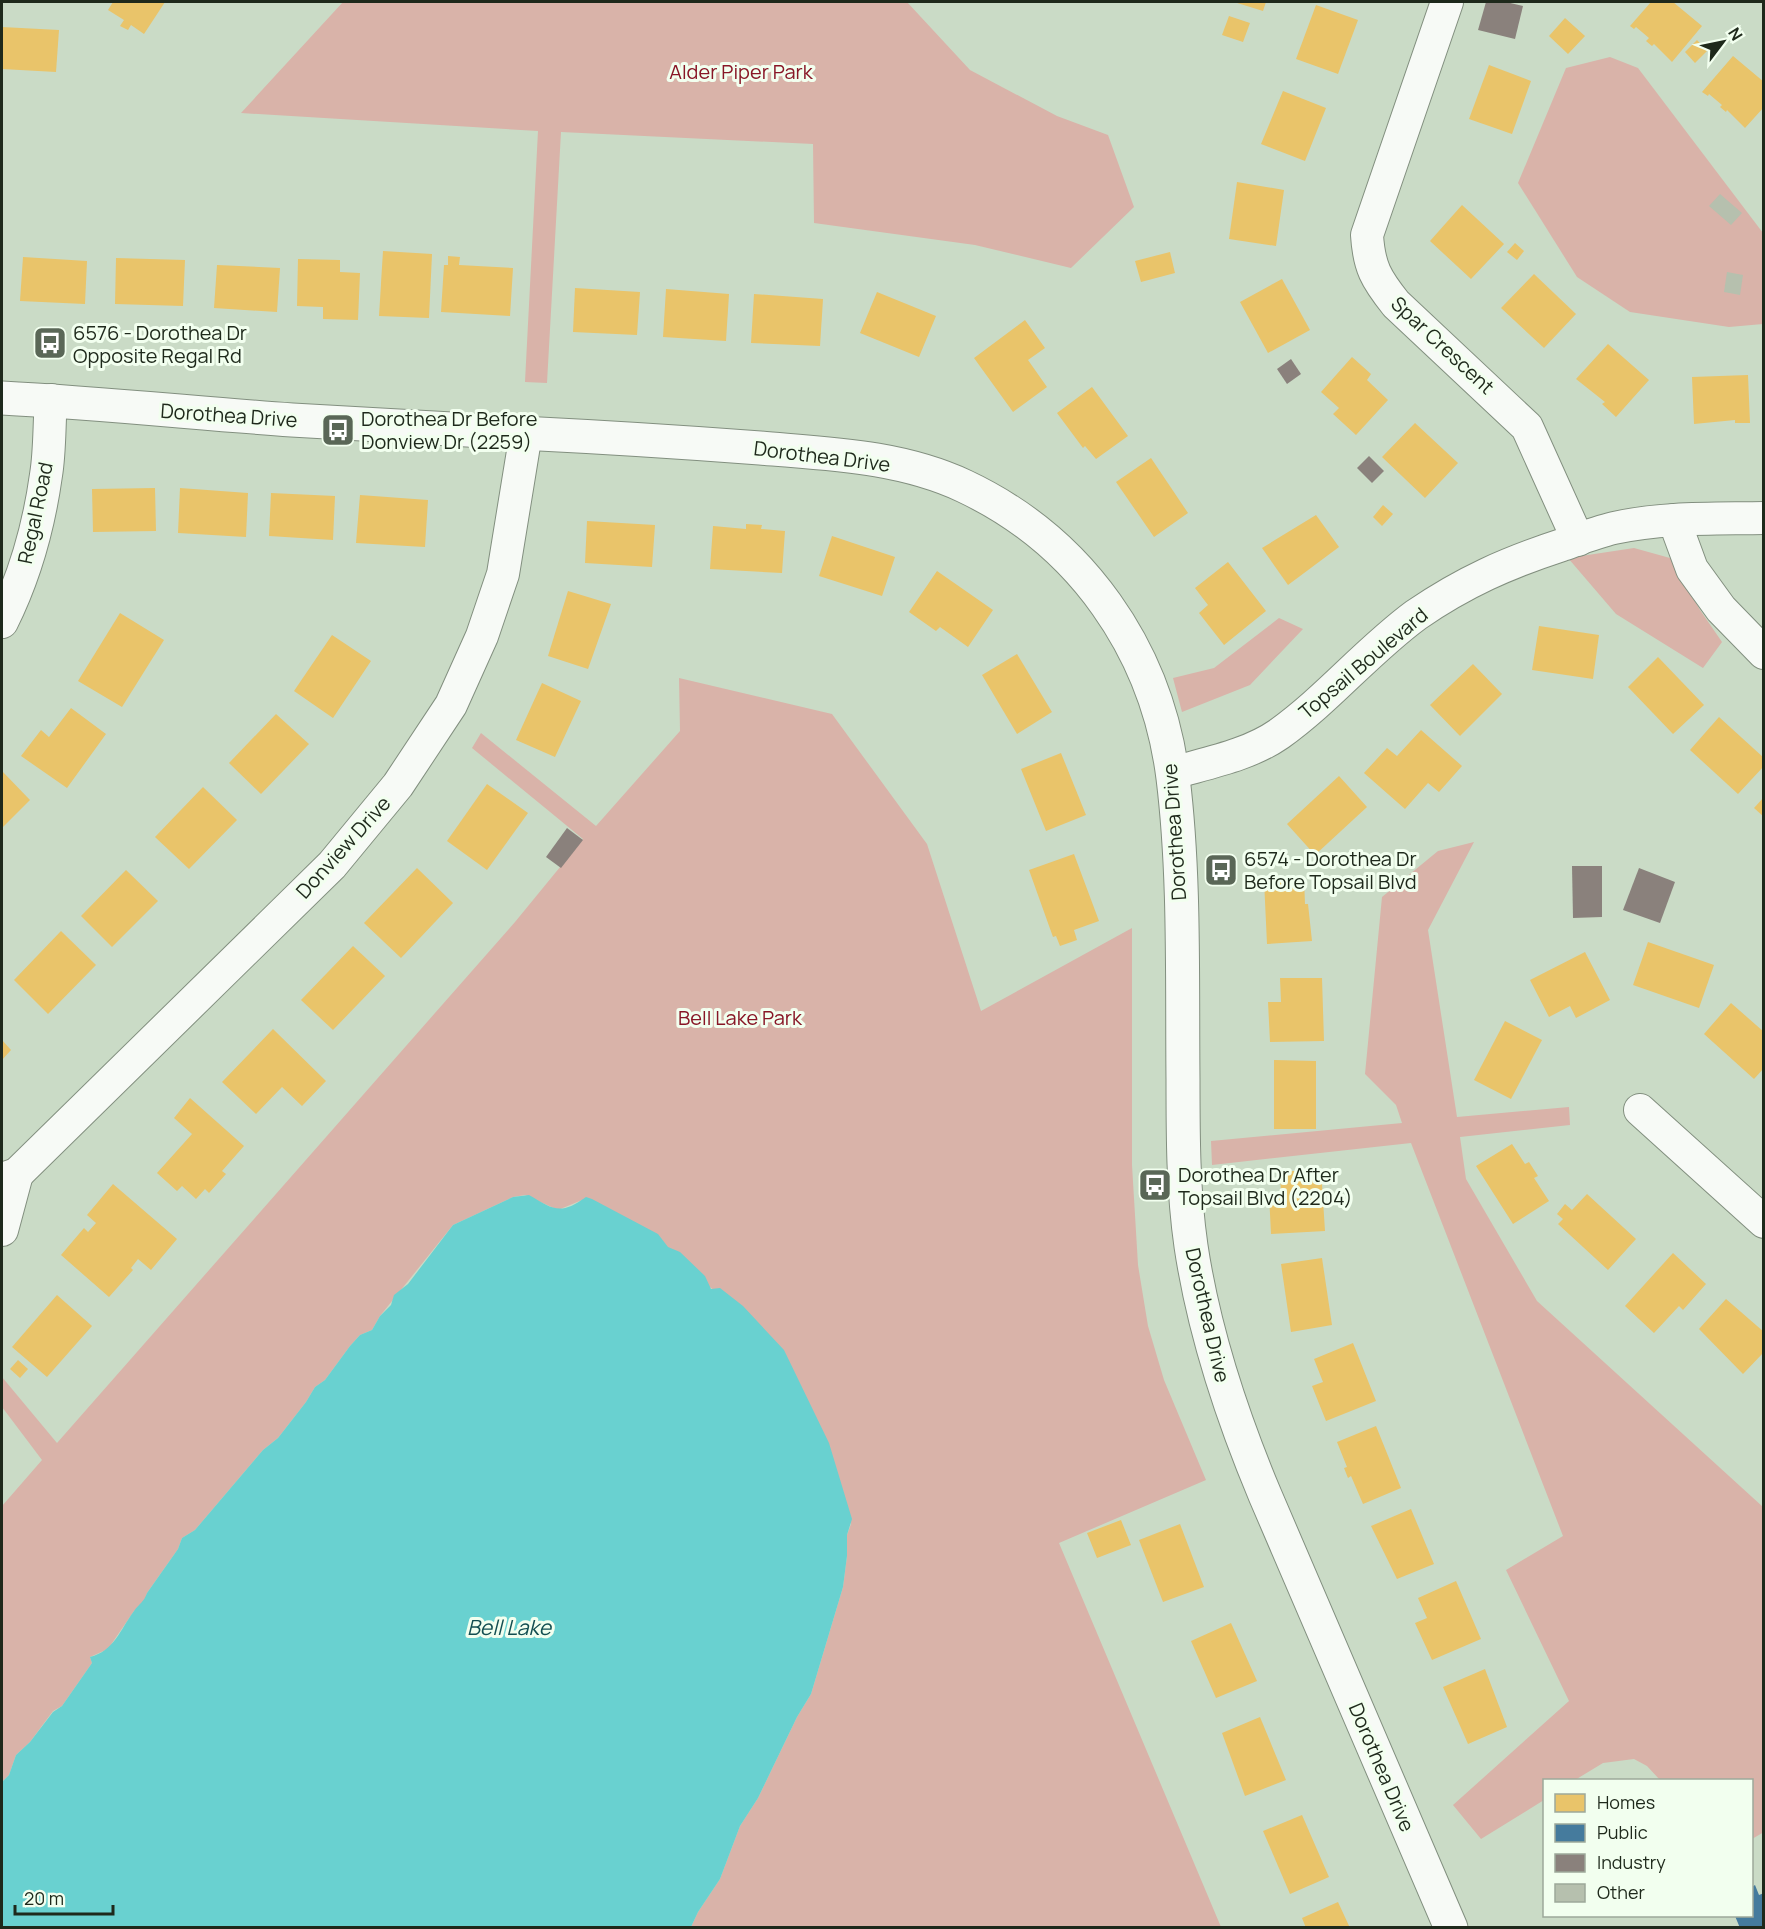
<svg xmlns="http://www.w3.org/2000/svg" width="1765" height="1929" font-family="Manrope,sans-serif">
	<style>
		.green { fill: #d9b3a9 }
		.water { fill: #69d1d0 }
		.homes { fill: #e9c46a }
		.public { fill: #457b9d }
		.industry { fill: #8a817c }
		.building { fill: #b6c0ae }
		.lines { fill: none; stroke-linecap: round; stroke-linejoin: round }
		.minor-casing { stroke: #828f7f; stroke-width: 34 }
		.tertiary-casing { stroke: #828f7f; stroke-width: 35 }
		.minor { stroke: #f7faf6; stroke-width: 32 }
		.tertiary { stroke: #f7faf6; stroke-width: 33 }
		.labels { text-anchor: middle; dominant-baseline: central; stroke-width: 6; stroke-linejoin: round; paint-order: stroke }
		.park-label { font-size: 20px; fill: #881626; stroke: #f2ffef }
		.poi-label { font-size: 20px; fill: #1e291b; stroke: #f2ffef; text-anchor: start }
		.street-label { font-size: 20px; fill: #1e291b; stroke: #f2ffef }
		.water-label { font-size: 21px; font-style: italic; fill: #124e51; stroke: #f2ffef }
	</style>
	<rect width="100%" height="100%" fill="#cadbc6"/>
	<g class="green">
		<path d="M 343,2 L 907,2 L 970,70 L 1057,116 L 1108,135 L 1134,207 L 1071,268 L 975,245 L 814,223 L 813,144 L 561,132 L 547,383 L 525,382 L 538,131 L 241,113 Z"/>
		<path d="M 1610,57 L 1638,68 L 1763,233 L 1763,324 L 1729,327 L 1630,312 L 1577,277 L 1518,183 L 1566,68 Z"/>
		<path d="M 1634,548 L 1670,558 L 1700,610 L 1722,642 L 1703,668 L 1616,614 L 1568,558 Z"/>
		<path d="M 1279,618 L 1303,629 L 1250,685 L 1182,712 L 1173,678 L 1214,668 Z"/>
		<path d="M 679,678 L 832,714 L 927,844 L 981,1011 L 1132,928 L 1132,1165 L 1138,1265 L 1148,1326 L 1164,1380 L 1206,1480 L 1059,1543 L 1221,1927 L 691,1927 L 698,1912 L 720,1879 L 740,1826 L 758,1798 L 797,1717 L 811,1694 L 843,1587 L 847,1556 L 847,1535 L 851,1524 L 714,1290 L 582,1200 L 558,1210 L 525,1195 L 513,1197 L 453,1225 L 380,1316 L 372,1330 L 360,1335 L 350,1346 L 325,1380 L 315,1387 L 306,1402 L 278,1438 L 263,1450 L 195,1530 L 182,1538 L 178,1549 L 147,1593 L 145,1601 L 134,1611 L 108,1649 L 90,1657 L 92,1663 L 62,1706 L 53,1711 L 30,1742 L 16,1755 L 9,1775 L 2,1782 L 2,1506 L 42,1460 L 2,1407 L 2,1377 L 57,1443 L 515,922 L 583,839 L 472,748 L 481,733 L 596,826 L 680,731 Z"/>
		<path d="M 1474,842 L 1428,930 L 1457,1117 L 1569,1107 L 1570,1125 L 1460,1137 L 1466,1179 L 1537,1301 L 1763,1507 L 1764,1832 L 1752,1839 L 1752,1780 L 1660,1780 L 1647,1766 L 1634,1759 L 1603,1763 L 1575,1780 L 1544,1780 L 1544,1800 L 1481,1839 L 1453,1805 L 1569,1701 L 1506,1570 L 1563,1536 L 1411,1143 L 1212,1165 L 1211,1141 L 1402,1123 L 1396,1105 L 1365,1074 L 1382,897 L 1438,851 Z"/>
	</g>
	<path class="water" d="M 529,1195 C 553,1209 560,1216 586,1197 L 592,1199 L 658,1234 L 668,1247 L 680,1252 L 705,1276 L 711,1289 L 720,1288 L 743,1306 L 784,1350 L 829,1443 L 852,1519 L 847,1535 L 847,1556 L 843,1587 L 811,1694 L 797,1717 L 758,1798 L 740,1826 L 720,1879 L 698,1912 L 691,1927 L 2,1927 L 2,1782 L 9,1775 L 16,1755 L 30,1742 L 53,1712 L 62,1706 L 92,1663 L 90,1657 C 114,1651 120,1630 134,1611 C 139,1604 144,1602 147,1593 L 178,1549 L 182,1538 L 195,1530 L 263,1450 L 278,1438 L 306,1402 L 315,1387 L 325,1380 L 350,1346 L 360,1335 L 372,1330 L 380,1316 L 391,1305 L 394,1295 L 408,1284 L 453,1225 L 513,1197 Z"/>
	<g class="homes">
		<path d="M 113,2 L 165,2 L 144,34 L 131,25 L 128,30 L 120,26 L 124,20 L 108,10 Z"/>
		<path d="M 1234,2 L 1266,2 L 1263,11 Z"/>
		<path d="M 1651,2 L 1673,2 L 1702,26 L 1672,62 L 1654,44 L 1652,46 L 1646,41 L 1649,38 L 1636,27 L 1634,29 L 1630,26 Z"/>
		<path d="M 1316,5 L 1358,20 L 1338,74 L 1296,59 Z"/>
		<path d="M 1229,16 L 1250,23 L 1243,42 L 1222,35 Z"/>
		<path d="M 1565,18 L 1585,36 L 1568,54 L 1549,36 Z"/>
		<path d="M 2,27 L 59,30 L 56,72 L 2,69 Z"/>
		<path d="M 1697,40 L 1707,51 L 1695,63 L 1685,52 Z"/>
		<path d="M 1733,56 L 1764,82 L 1764,107 L 1745,128 L 1727,110 L 1726,112 L 1720,107 L 1722,105 L 1709,94 L 1708,96 L 1702,92 Z"/>
		<path d="M 1489,65 L 1531,81 L 1512,134 L 1469,119 Z"/>
		<path d="M 1283,91 L 1326,108 L 1305,161 L 1261,144 Z"/>
		<path d="M 1237,182 L 1284,190 L 1276,246 L 1229,239 Z"/>
		<path d="M 1462,205 L 1504,244 L 1471,279 L 1430,241 Z"/>
		<path d="M 1515,243 L 1524,251 L 1517,260 L 1507,252 Z"/>
		<path d="M 383,251 L 432,254 L 429,318 L 379,316 Z"/>
		<path d="M 1170,252 L 1175,273 L 1141,282 L 1135,261 Z"/>
		<path d="M 448,256 L 460,257 L 459,265 L 513,268 L 510,316 L 441,312 L 444,265 L 448,265 Z"/>
		<path d="M 23,257 L 87,261 L 85,304 L 20,301 Z"/>
		<path d="M 116,258 L 185,260 L 183,306 L 115,304 Z"/>
		<path d="M 298,259 L 340,260 L 340,272 L 360,273 L 358,320 L 323,319 L 323,307 L 297,306 Z"/>
		<path d="M 217,265 L 280,268 L 277,312 L 214,308 Z"/>
		<path d="M 1534,274 L 1576,314 L 1544,348 L 1501,308 Z"/>
		<path d="M 1282,279 L 1310,330 L 1268,353 L 1240,302 Z"/>
		<path d="M 575,288 L 640,292 L 637,335 L 573,332 Z"/>
		<path d="M 666,289 L 729,294 L 726,341 L 663,337 Z"/>
		<path d="M 877,292 L 936,316 L 919,357 L 860,333 Z"/>
		<path d="M 754,294 L 823,299 L 820,346 L 751,343 Z"/>
		<path d="M 1025,320 L 1045,348 L 1028,360 L 1047,387 L 1013,412 L 974,358 Z"/>
		<path d="M 1608,344 L 1649,380 L 1616,417 L 1602,404 L 1605,402 L 1576,379 Z"/>
		<path d="M 1352,357 L 1371,374 L 1367,380 L 1388,400 L 1356,435 L 1333,414 L 1339,408 L 1321,392 Z"/>
		<path d="M 1748,375 L 1750,423 L 1735,423 L 1735,420 L 1694,424 L 1692,377 Z"/>
		<path d="M 1092,387 L 1128,436 L 1096,459 L 1085,446 L 1083,448 L 1057,413 Z"/>
		<path d="M 1415,423 L 1458,463 L 1425,498 L 1382,457 Z"/>
		<path d="M 1151,458 L 1188,513 L 1154,537 L 1116,482 Z"/>
		<path d="M 155,488 L 156,531 L 93,532 L 92,489 Z"/>
		<path d="M 180,488 L 248,493 L 246,537 L 178,533 Z"/>
		<path d="M 271,493 L 335,496 L 333,540 L 269,536 Z"/>
		<path d="M 360,495 L 428,500 L 425,547 L 356,543 Z"/>
		<path d="M 1383,505 L 1393,514 L 1382,526 L 1373,517 Z"/>
		<path d="M 1316,515 L 1339,547 L 1288,585 L 1262,548 Z"/>
		<path d="M 587,521 L 655,525 L 652,567 L 585,563 Z"/>
		<path d="M 746,524 L 762,525 L 761,529 L 785,531 L 782,573 L 710,569 L 713,526 L 746,529 Z"/>
		<path d="M 832,536 L 895,557 L 882,596 L 819,576 Z"/>
		<path d="M 1228,562 L 1266,611 L 1224,645 L 1199,613 L 1208,605 L 1195,588 Z"/>
		<path d="M 937,571 L 993,610 L 968,647 L 940,627 L 936,631 L 909,612 Z"/>
		<path d="M 568,591 L 611,604 L 588,669 L 548,656 Z"/>
		<path d="M 120,613 L 164,640 L 122,707 L 78,681 Z"/>
		<path d="M 1539,626 L 1599,635 L 1593,679 L 1532,670 Z"/>
		<path d="M 332,635 L 371,661 L 333,718 L 294,691 Z"/>
		<path d="M 1017,654 L 1052,712 L 1017,734 L 982,675 Z"/>
		<path d="M 1658,657 L 1704,705 L 1673,734 L 1628,687 Z"/>
		<path d="M 1473,664 L 1502,694 L 1460,736 L 1430,705 Z"/>
		<path d="M 542,683 L 581,701 L 555,757 L 516,740 Z"/>
		<path d="M 71,708 L 106,734 L 67,788 L 21,756 L 41,730 L 49,737 Z"/>
		<path d="M 276,714 L 309,744 L 261,794 L 229,763 Z"/>
		<path d="M 1719,717 L 1764,758 L 1764,766 L 1738,794 L 1690,750 Z"/>
		<path d="M 1421,730 L 1462,766 L 1439,792 L 1428,783 L 1405,809 L 1364,773 L 1387,748 L 1397,756 Z"/>
		<path d="M 1061,753 L 1086,815 L 1046,831 L 1021,769 Z"/>
		<path d="M 2,771 L 30,800 L 2,828 Z"/>
		<path d="M 1339,776 L 1367,807 L 1315,855 L 1287,824 Z"/>
		<path d="M 487,784 L 528,813 L 487,870 L 447,841 Z"/>
		<path d="M 203,787 L 237,820 L 189,869 L 155,837 Z"/>
		<path d="M 1764,797 L 1764,817 L 1754,808 Z"/>
		<path d="M 1074,854 L 1099,921 L 1074,930 L 1077,940 L 1060,946 L 1056,936 L 1053,937 L 1029,870 Z"/>
		<path d="M 417,868 L 453,903 L 401,958 L 364,923 Z"/>
		<path d="M 126,870 L 158,901 L 112,947 L 81,916 Z"/>
		<path d="M 1304,878 L 1305,904 L 1308,904 L 1312,941 L 1267,944 L 1264,880 Z"/>
		<path d="M 61,931 L 96,965 L 48,1014 L 14,980 Z"/>
		<path d="M 1648,942 L 1714,965 L 1699,1008 L 1633,985 Z"/>
		<path d="M 353,946 L 385,976 L 333,1030 L 301,1000 Z"/>
		<path d="M 1585,952 L 1610,1000 L 1576,1018 L 1570,1006 L 1549,1017 L 1530,980 Z"/>
		<path d="M 1280,978 L 1322,978 L 1324,1041 L 1270,1042 L 1268,1002 L 1281,1002 Z"/>
		<path d="M 1731,1003 L 1764,1032 L 1764,1068 L 1754,1079 L 1704,1034 Z"/>
		<path d="M 1505,1021 L 1542,1040 L 1511,1099 L 1474,1080 Z"/>
		<path d="M 273,1029 L 326,1081 L 302,1106 L 282,1087 L 256,1114 L 222,1082 Z"/>
		<path d="M 2,1040 L 11,1050 L 2,1060 Z"/>
		<path d="M 1274,1060 L 1316,1061 L 1316,1129 L 1274,1129 Z"/>
		<path d="M 190,1098 L 244,1146 L 222,1171 L 226,1174 L 209,1193 L 205,1189 L 196,1199 L 182,1186 L 177,1191 L 157,1173 L 192,1134 L 174,1118 Z"/>
		<path d="M 1512,1144 L 1525,1164 L 1529,1162 L 1538,1176 L 1534,1178 L 1549,1201 L 1513,1224 L 1476,1166 Z"/>
		<path d="M 1321,1169 L 1325,1231 L 1271,1234 L 1269,1194 L 1281,1193 L 1280,1172 Z"/>
		<path d="M 113,1184 L 177,1239 L 151,1270 L 138,1259 L 131,1268 L 133,1270 L 109,1297 L 61,1255 L 84,1228 L 88,1232 L 96,1223 L 87,1215 Z"/>
		<path d="M 1587,1194 L 1636,1239 L 1608,1270 L 1558,1224 L 1563,1219 L 1557,1214 L 1565,1204 L 1572,1210 Z"/>
		<path d="M 1673,1253 L 1706,1284 L 1683,1310 L 1679,1306 L 1654,1333 L 1625,1306 Z"/>
		<path d="M 1322,1258 L 1332,1325 L 1291,1332 L 1281,1264 Z"/>
		<path d="M 57,1295 L 92,1326 L 47,1377 L 12,1347 Z"/>
		<path d="M 1726,1299 L 1764,1332 L 1764,1352 L 1743,1374 L 1699,1329 Z"/>
		<path d="M 1353,1343 L 1376,1401 L 1326,1421 L 1312,1386 L 1323,1382 L 1314,1359 Z"/>
		<path d="M 18,1360 L 28,1369 L 20,1378 L 10,1369 Z"/>
		<path d="M 1376,1426 L 1401,1488 L 1363,1504 L 1351,1476 L 1348,1478 L 1344,1468 L 1347,1467 L 1337,1442 Z"/>
		<path d="M 1411,1509 L 1434,1564 L 1397,1579 L 1371,1526 Z"/>
		<path d="M 1121,1520 L 1131,1545 L 1097,1558 L 1087,1533 Z"/>
		<path d="M 1180,1524 L 1204,1587 L 1163,1602 L 1139,1540 Z"/>
		<path d="M 1456,1581 L 1481,1639 L 1432,1660 L 1415,1623 L 1427,1618 L 1418,1598 Z"/>
		<path d="M 1231,1623 L 1257,1681 L 1216,1698 L 1191,1641 Z"/>
		<path d="M 1485,1669 L 1507,1727 L 1468,1744 L 1443,1687 Z"/>
		<path d="M 1260,1717 L 1286,1780 L 1245,1796 L 1222,1733 Z"/>
		<path d="M 1302,1815 L 1329,1877 L 1290,1894 L 1263,1831 Z"/>
		<path d="M 1338,1902 L 1350,1928 L 1306,1928 L 1302,1918 Z"/>
	</g>
	<path class="public" d="M 1755,1885 L 1759,1895 L 1764,1893 L 1764,1928 L 1740,1928 L 1735,1916 L 1752,1916 L 1752,1887 Z"/>
	<g class="industry">
		<path d="M 1486,2 L 1506,2 L 1523,6 L 1515,39 L 1478,30 Z"/>
		<path d="M 1291,359 L 1301,374 L 1287,384 L 1277,369 Z"/>
		<path d="M 1369,456 L 1384,471 L 1372,483 L 1357,468 Z"/>
		<path d="M 567,828 L 583,840 L 561,868 L 546,857 Z"/>
		<path d="M 1572,866 L 1602,866 L 1602,917 L 1573,918 Z"/>
		<path d="M 1639,868 L 1675,882 L 1660,923 L 1623,910 Z"/>
	</g>
	<g class="building">
		<path d="M 1720,194 L 1742,213 L 1731,225 L 1709,206 Z"/>
		<path d="M 1727,272 L 1743,275 L 1740,295 L 1724,292 Z"/>
	</g>
	<g class="lines">
		<defs>
			<g id="minor">
				<path d="M 1447,2 L 1367,235 C 1369,267 1376,279 1396,304 L 1527,427 L 1578,540"/>
				<path d="M 1674,520 L 1692,569 L 1721,609 L 1764,653"/>
				<path d="M 2,622 C 24,578 39,525 46,475 C 50,451 49,425 51,400"/>
				<path d="M 1173,773 C 1207,763 1249,755 1279,734 C 1328,699 1367,651 1416,615 C 1464,582 1507,563 1562,545 C 1579,539 1597,532 1614,528 C 1663,517 1714,519 1764,518"/>
				<path d="M 1640,1110 L 1764,1222"/>
				<path d="M 17,1174 L 332,865 L 398,785 L 451,705 L 482,636 L 503,574 L 526,433"/>
				<path d="M 2,1179 L 17,1174 L 2,1230"/>
			</g>
			<path id="tertiary" d="M 2,398 C 99,403 195,413 292,420 C 369,425 445,429 521,433 C 601,437 681,442 760,448 C 829,454 900,456 964,486 C 1081,541 1157,650 1173,778 C 1185,875 1182,981 1183,1079 C 1183,1135 1183,1191 1191,1246 C 1204,1333 1231,1414 1265,1495 L 1451,1928"/>
		</defs>
		<use href="#minor" class="minor-casing"/>
		<use href="#tertiary" class="tertiary-casing"/>
		<use href="#minor" class="minor"/>
		<use href="#tertiary" class="tertiary"/>
	</g>
	<defs>
		<symbol id="bus-square" viewBox="-11 -11 22 22"><rect x="-9" y="-9" width="18" height="18" rx="4" fill="#5a6757" stroke="#f2ffef"/><path d="M-5-6H5V4H4V6H2V4H-2V6H-4V4H-5ZM-3.5-4V0h7V-4ZM-3.5 1.2v1.5H-2V1.2ZM2 1.2v1.5H3.5V1.2Z" fill="#fff"/></symbol>
	</defs>
	<g fill-rule="evenodd">
		<use href="#bus-square" x="31" y="324" width="38" height="38"/>
		<use href="#bus-square" x="319" y="411" width="38" height="38"/>
		<use href="#bus-square" x="1202" y="851" width="38" height="38"/>
		<use href="#bus-square" x="1136" y="1166" width="38" height="38"/>
	</g>
	<g class="labels">
		<g class="park-label">
			<text x="741" y="71">Alder Piper Park</text>
			<text x="740" y="1017">Bell Lake Park</text>
		</g>
		<g class="poi-label">
			<text x="73" y="332">6576 - Dorothea Dr<tspan x="73" dy="23">Opposite Regal Rd</tspan></text>
			<text x="361" y="418">Dorothea Dr Before<tspan x="361" dy="23">Donview Dr (2259)</tspan></text>
			<text x="1244" y="858">6574 - Dorothea Dr<tspan x="1244" dy="23">Before Topsail Blvd</tspan></text>
			<text x="1178" y="1174">Dorothea Dr After<tspan x="1178" dy="23">Topsail Blvd (2204)</tspan></text>
		</g>
		<g class="street-label">
			<text transform="translate(1443 345) rotate(43)">Spar Crescent</text>
			<text transform="translate(229 415) rotate(4)">Dorothea Drive</text>
			<text transform="translate(822 456) rotate(7)">Dorothea Drive</text>
			<text transform="translate(35 513) rotate(-78)">Regal Road</text>
			<text transform="translate(1363 663) rotate(-40)">Topsail Boulevard</text>
			<text transform="translate(1174 832) rotate(-94)">Dorothea Drive</text>
			<text transform="translate(343 847) rotate(-48)">Donview Drive</text>
			<text transform="translate(1208 1315) rotate(77)">Dorothea Drive</text>
			<text transform="translate(1382 1767) rotate(67)">Dorothea Drive</text>
		</g>
		<g class="water-label">
			<text x="509" y="1627">Bell Lake</text>
		</g>
	</g>
	<rect width="1765" height="1929" fill="none" stroke="#1e291b" stroke-width="6"/>
	<rect x="1543" y="1779" width="210" height="138" fill="#f2ffef" stroke="#9da99a" stroke-width="1.5"/>
	<rect x="1555" y="1794" width="30" height="18" fill="#e9c46a" stroke="#9da99a" stroke-width="1.5"/>
	<text x="1597" y="1809" font-size="18" fill="#1e291b">Homes</text>
	<rect x="1555" y="1824" width="30" height="18" fill="#457b9d" stroke="#9da99a" stroke-width="1.5"/>
	<text x="1597" y="1839" font-size="18" fill="#1e291b">Public</text>
	<rect x="1555" y="1854" width="30" height="18" fill="#8a817c" stroke="#9da99a" stroke-width="1.5"/>
	<text x="1597" y="1869" font-size="18" fill="#1e291b">Industry</text>
	<rect x="1555" y="1884" width="30" height="18" fill="#b6c0ae" stroke="#9da99a" stroke-width="1.5"/>
	<text x="1597" y="1899" font-size="18" fill="#1e291b">Other</text>
	<g transform="translate(1723 42) rotate(58)" stroke="#f2ffef" stroke-width="4.5" paint-order="stroke">
	<path d="M0-4.5L10 22L0 15L-10 22Z" fill="#1e291b"/>
	<text y="-9" font-size="16" font-weight="bold" text-anchor="middle" fill="#1e291b">N</text>
	</g>
	<path d="M15 1905v9h98v-9" fill="none" stroke="#1e291b" stroke-width="3"/>
	<text x="24" y="1905" font-size="18" fill="#1e291b" stroke="#f2ffef" stroke-width="4.5" paint-order="stroke">20 m</text>
</svg>
